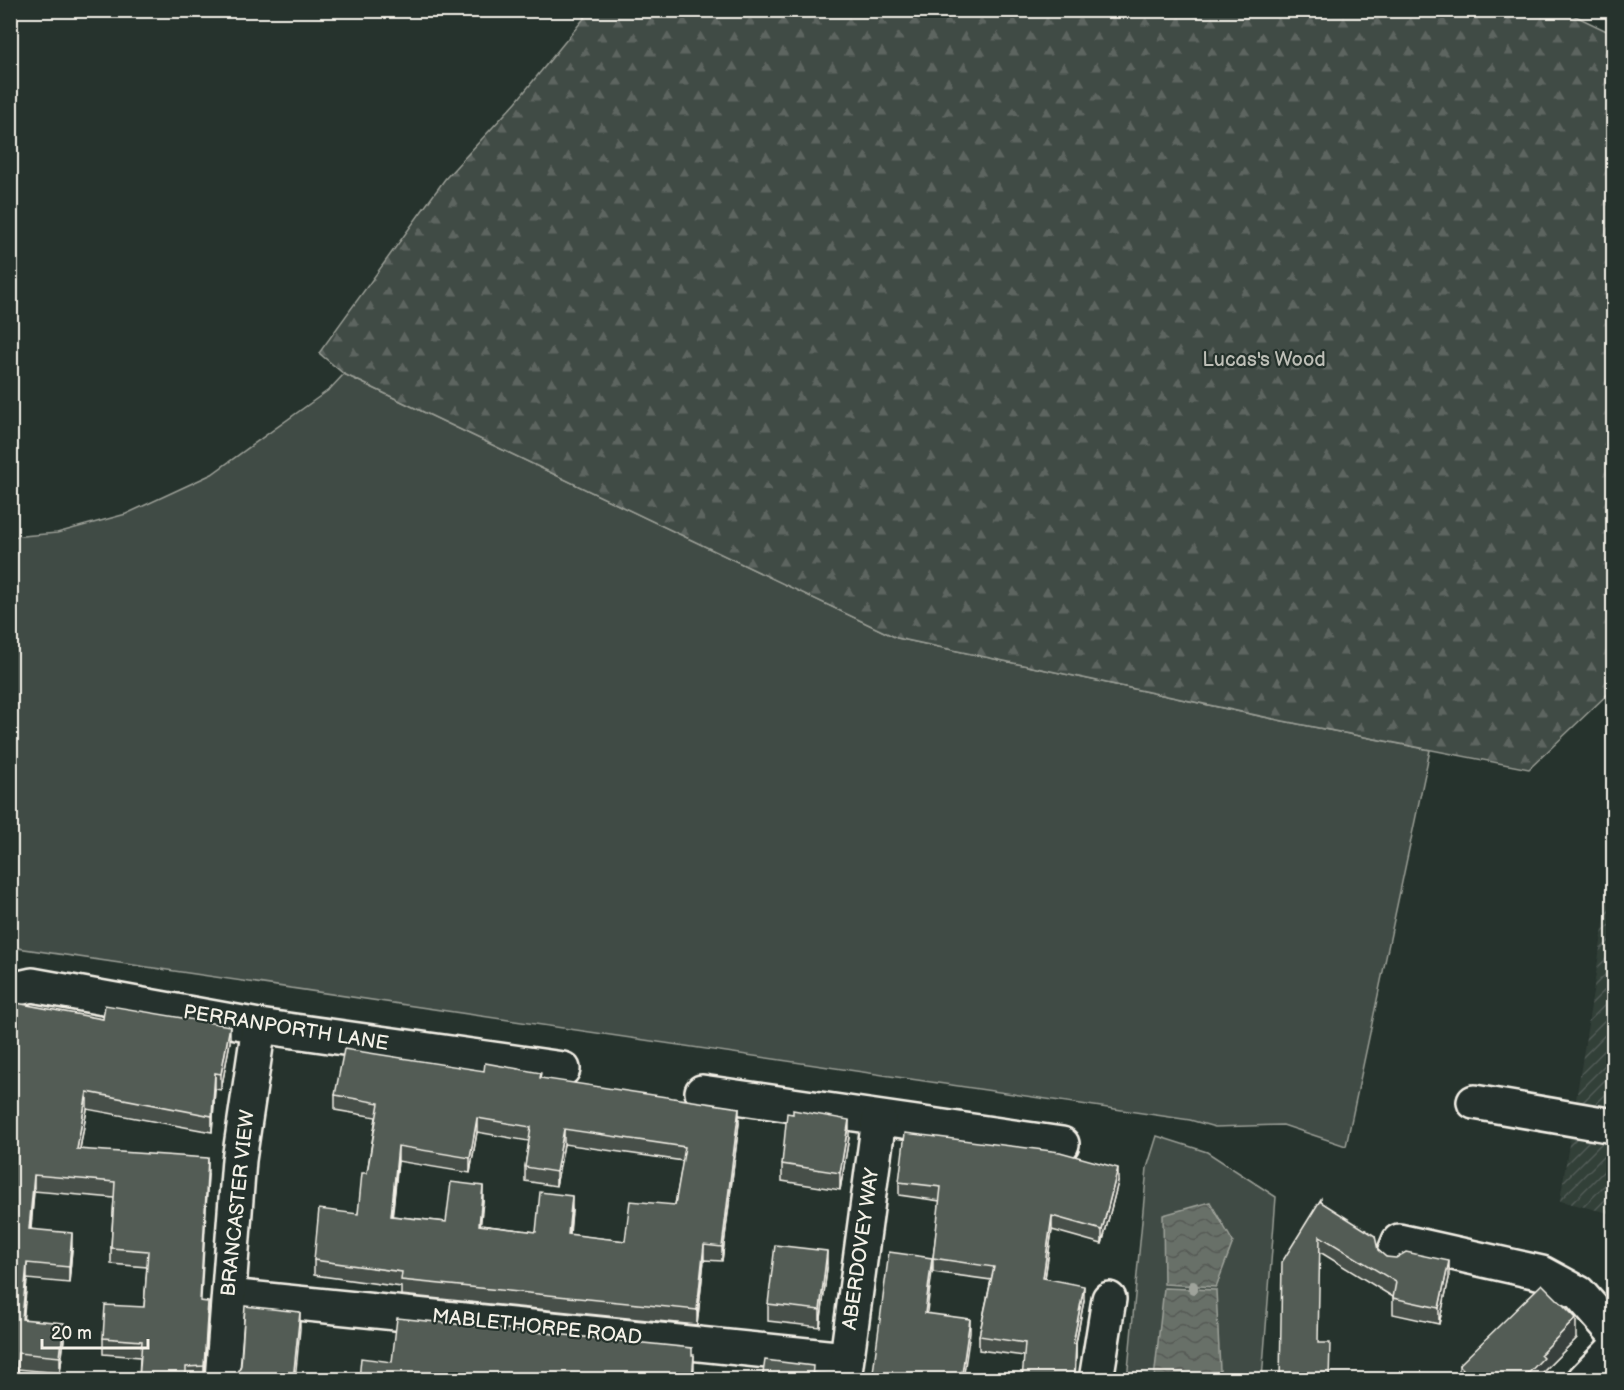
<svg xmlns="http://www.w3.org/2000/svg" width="1624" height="1390" font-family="'Balsamiq Sans',sans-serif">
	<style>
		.industrial { fill: url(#industrial-furrows) }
		.green { fill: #414b45; stroke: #9a9e96; stroke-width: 1.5 }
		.forest { fill: url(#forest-firs); stroke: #9a9e96; stroke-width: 1.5 }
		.water { fill: url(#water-waves); stroke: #9fa39b; stroke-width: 1.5 }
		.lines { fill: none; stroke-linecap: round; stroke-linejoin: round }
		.stream { stroke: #9fa39b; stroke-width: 10 }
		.minor-casing { stroke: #f4f1e8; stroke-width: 38 }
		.minor { stroke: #26332d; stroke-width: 33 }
		.wall { fill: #474f49; stroke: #f4f1e8; stroke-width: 1.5; fill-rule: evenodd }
		.shaded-wall { fill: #39403c; stroke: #f4f1e8; stroke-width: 1.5 }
		.building { fill: #525c55; stroke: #f4f1e8; stroke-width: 1.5; fill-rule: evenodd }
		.labels { text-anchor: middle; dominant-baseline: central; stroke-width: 4.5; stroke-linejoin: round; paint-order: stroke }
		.park-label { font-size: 20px; fill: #bebfb7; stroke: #26332d }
		.street-label { font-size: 20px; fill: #f4f1e8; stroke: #26332d }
	</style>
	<defs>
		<pattern id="industrial-furrows" width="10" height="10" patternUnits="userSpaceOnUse" patternTransform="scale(1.5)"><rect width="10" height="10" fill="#333f39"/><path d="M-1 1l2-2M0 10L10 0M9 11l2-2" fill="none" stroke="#515b56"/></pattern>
		<pattern id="forest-firs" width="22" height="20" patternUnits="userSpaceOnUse" patternTransform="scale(1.5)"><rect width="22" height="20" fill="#414b45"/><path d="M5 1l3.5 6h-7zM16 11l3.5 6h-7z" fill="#5d6560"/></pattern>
		<pattern id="water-waves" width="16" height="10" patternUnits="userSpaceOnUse" patternTransform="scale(1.5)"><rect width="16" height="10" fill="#676f68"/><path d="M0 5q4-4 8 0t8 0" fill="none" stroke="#565a55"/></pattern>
	</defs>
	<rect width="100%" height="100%" fill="#26332d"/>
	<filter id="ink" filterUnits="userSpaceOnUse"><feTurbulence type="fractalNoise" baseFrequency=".0167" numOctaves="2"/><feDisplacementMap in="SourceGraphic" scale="12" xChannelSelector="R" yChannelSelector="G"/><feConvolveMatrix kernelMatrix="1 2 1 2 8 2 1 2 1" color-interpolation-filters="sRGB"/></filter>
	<g filter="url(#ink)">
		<path class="industrial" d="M 1613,866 L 1613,1214 L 1560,1201 Z"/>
		<g class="green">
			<path d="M 344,374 L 897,638 L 1283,721 L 1430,750 L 1346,1146 L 1283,1125 L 1215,1127 L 1190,1120 L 11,947 L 11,537 L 57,533 L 126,514 L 212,474 L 330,389 Z"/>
			<path d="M 1157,1136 L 1207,1152 L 1276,1197 L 1262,1379 L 1127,1380 L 1147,1168 Z"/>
		</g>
		<path class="forest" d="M 590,11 L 1563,10 L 1613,34 L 1613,689 L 1529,769 L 1283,721 L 897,638 L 344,374 L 319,353 L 445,179 L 516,102 Z"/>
		<g class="water">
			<path d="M 1210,1202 L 1233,1242 L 1216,1287 L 1164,1284 L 1163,1215 Z"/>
			<path d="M 1164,1288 L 1216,1290 L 1220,1370 L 1218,1379 L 1154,1379 Z"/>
		</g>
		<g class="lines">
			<path class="stream" d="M 1193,1289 L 1193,1286"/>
			<defs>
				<g id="minor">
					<path d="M 10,990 L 32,985 L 259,1026 L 563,1069"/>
					<path d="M 702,1092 L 1062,1144"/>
					<path d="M 1474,1102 L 1614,1126"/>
					<path d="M 1393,1256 L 1399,1241 L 1542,1273 L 1579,1293 L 1614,1333"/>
					<path d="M 229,1296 L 846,1359"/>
					<path d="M 222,1380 L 239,1160 L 259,1026"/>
					<path d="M 844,1380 L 879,1119"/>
					<path d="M 1096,1380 L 1109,1299"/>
					<path d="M 1584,1380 L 1614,1349"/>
				</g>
			</defs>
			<use href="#minor" class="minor-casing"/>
			<use href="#minor" class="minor"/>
		</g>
		<g class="wall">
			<path d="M 10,1004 L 230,1042 L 221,1090 L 215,1089 L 212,1132 L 87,1109 L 80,1149 L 208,1174 L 200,1301 L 208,1318 L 204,1380 L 139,1380 L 140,1357 L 103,1354 L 103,1338 L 144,1307 L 147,1267 L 111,1264 L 111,1248 L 114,1198 L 34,1191 L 31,1229 L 72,1249 L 69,1283 L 27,1279 L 23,1319 L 64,1339 L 60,1373 L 18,1369 L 17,1380 L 10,1380 Z"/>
			<path d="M 484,1071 L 541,1078 L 739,1123 L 722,1261 L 704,1260 L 697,1325 L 401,1295 L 401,1287 L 314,1275 L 314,1260 L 358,1214 L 367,1173 L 376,1117 L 335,1110 L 335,1095 ZM 477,1132 L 529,1141 L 525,1167 L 525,1181 L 556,1186 L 564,1144 L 683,1161 L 675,1205 L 625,1241 L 570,1235 L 572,1210 L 536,1232 L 480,1225 L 483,1201 L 446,1222 L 392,1216 L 398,1161 L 470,1173 Z"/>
			<path d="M 849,1137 L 840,1190 L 782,1181 L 782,1164 Z"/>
			<path d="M 899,1182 L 1118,1182 L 1102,1244 L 1052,1230 L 1045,1278 L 1084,1300 L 1076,1344 L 1076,1358 L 1024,1356 L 979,1350 L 979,1336 L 991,1280 L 933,1272 L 933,1258 L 940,1201 L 899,1195 Z"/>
			<path d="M 1321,1202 L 1386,1257 L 1449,1278 L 1439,1324 L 1393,1314 L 1393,1297 L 1320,1252 L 1280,1380 Z"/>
			<path d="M 827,1268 L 820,1327 L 768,1321 L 768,1304 Z"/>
			<path d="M 1576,1339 L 1543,1372 L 1543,1378 L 1542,1380 L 1454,1380 L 1459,1374 L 1459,1365 Z"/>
		</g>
		<g class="shaded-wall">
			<path d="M 230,1026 L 230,1042 L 221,1090 L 221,1074 Z"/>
			<path d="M 215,1073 L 215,1089 L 212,1132 L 212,1116 Z"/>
			<path d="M 87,1092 L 87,1109 L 77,1165 L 77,1149 Z"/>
			<path d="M 739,1108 L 739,1123 L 722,1261 L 722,1247 Z"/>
			<path d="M 477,1118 L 477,1132 L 470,1173 L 470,1158 Z"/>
			<path d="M 849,1120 L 849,1137 L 840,1190 L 840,1173 Z"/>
			<path d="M 564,1129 L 564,1144 L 556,1186 L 556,1172 Z"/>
			<path d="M 398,1146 L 398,1161 L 391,1230 L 391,1216 Z"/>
			<path d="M 208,1158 L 208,1174 L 200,1317 L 200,1301 Z"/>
			<path d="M 1118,1168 L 1118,1182 L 1102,1244 L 1102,1230 Z"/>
			<path d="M 34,1175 L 34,1191 L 29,1245 L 29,1229 Z"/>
			<path d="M 483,1186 L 483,1201 L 479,1240 L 479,1225 Z"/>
			<path d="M 572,1196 L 572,1210 L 568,1249 L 568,1234 Z"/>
			<path d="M 1052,1216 L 1052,1230 L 1043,1292 L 1043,1278 Z"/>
			<path d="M 72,1233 L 72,1249 L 69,1283 L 69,1267 Z"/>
			<path d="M 704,1245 L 704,1260 L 697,1325 L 697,1310 Z"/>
			<path d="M 827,1251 L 827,1268 L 820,1327 L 820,1310 Z"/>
			<path d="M 932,1258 L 932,1272 L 925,1327 L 925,1313 Z"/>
			<path d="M 1449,1261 L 1449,1278 L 1439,1324 L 1439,1308 Z"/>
			<path d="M 27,1263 L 27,1279 L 22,1335 L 22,1319 Z"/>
			<path d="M 1084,1286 L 1084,1300 L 1073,1358 L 1073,1344 Z"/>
			<path d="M 208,1302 L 208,1318 L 204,1380 L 204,1366 Z"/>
			<path d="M 300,1312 L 300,1329 L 295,1380 L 293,1380 Z"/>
			<path d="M 1576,1318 L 1576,1339 L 1543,1372 L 1543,1378 L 1542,1380 L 1522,1380 L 1540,1355 Z"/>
			<path d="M 970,1319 L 970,1333 L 963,1380 L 961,1380 Z"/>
			<path d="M 64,1323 L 64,1339 L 60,1373 L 60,1357 Z"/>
			<path d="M 1076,1344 L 1076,1358 L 1075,1380 L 1074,1380 Z"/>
			<path d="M 694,1355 L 694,1370 L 693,1380 L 692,1380 Z"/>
		</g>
		<g class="building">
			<path d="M 11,1002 L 103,1019 L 105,1005 L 230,1026 L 221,1074 L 215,1073 L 212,1116 L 87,1092 L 77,1149 L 208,1158 L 200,1301 L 208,1302 L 204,1366 L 186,1367 L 186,1380 L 139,1380 L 142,1341 L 103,1338 L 105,1305 L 144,1307 L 148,1251 L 111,1248 L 115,1182 L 34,1175 L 29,1229 L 72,1233 L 69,1267 L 27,1263 L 22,1319 L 64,1323 L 60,1357 L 18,1353 L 16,1380 L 10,1380 Z"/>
			<path d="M 344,1049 L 484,1071 L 485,1063 L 541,1073 L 540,1078 L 739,1108 L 722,1247 L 704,1245 L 697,1310 L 401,1280 L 402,1272 L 314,1260 L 319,1209 L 358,1214 L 362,1173 L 367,1173 L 379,1103 L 335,1095 ZM 477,1118 L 531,1127 L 525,1167 L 556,1172 L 564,1129 L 685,1147 L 675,1205 L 630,1201 L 625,1241 L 568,1234 L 572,1196 L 540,1192 L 536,1232 L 479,1225 L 483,1186 L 451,1182 L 446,1222 L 391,1216 L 398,1146 L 470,1158 Z"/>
			<path d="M 793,1110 L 849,1120 L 840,1173 L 782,1164 L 787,1113 L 793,1114 Z"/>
			<path d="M 905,1133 L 1060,1152 L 1118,1168 L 1102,1230 L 1052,1216 L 1043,1278 L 1084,1286 L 1073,1344 L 1076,1344 L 1074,1380 L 1022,1380 L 1025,1343 L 979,1336 L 994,1267 L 933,1258 L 941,1187 L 899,1182 Z"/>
			<path d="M 1321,1199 L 1321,1202 L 1375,1236 L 1378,1250 L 1386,1257 L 1396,1258 L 1406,1252 L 1449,1261 L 1439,1308 L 1393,1298 L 1396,1282 L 1320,1236 L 1318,1343 L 1330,1343 L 1329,1380 L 1280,1380 L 1282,1262 Z"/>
			<path d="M 775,1245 L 827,1251 L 820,1310 L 768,1304 Z"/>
			<path d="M 889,1252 L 932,1258 L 925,1313 L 970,1319 L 961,1380 L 872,1380 Z"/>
			<path d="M 1542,1284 L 1576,1318 L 1540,1355 L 1543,1358 L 1522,1380 L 1454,1380 L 1463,1369 L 1459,1365 Z"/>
			<path d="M 245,1306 L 300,1312 L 293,1380 L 231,1380 L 238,1373 L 241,1365 Z"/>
			<path d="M 397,1318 L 692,1348 L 692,1355 L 694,1355 L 692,1380 L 407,1380 L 392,1378 L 392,1380 L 359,1380 L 361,1358 L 392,1362 Z"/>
			<path d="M 765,1360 L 813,1366 L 812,1380 L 762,1380 Z"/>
		</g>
	</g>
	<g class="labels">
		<g class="park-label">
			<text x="1264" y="360">Lucas's Wood</text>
		</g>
		<g class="street-label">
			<text transform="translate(286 1028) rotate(9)">PERRANPORTH LANE</text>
			<text transform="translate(238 1203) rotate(-84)">BRANCASTER VIEW</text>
			<text transform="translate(861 1249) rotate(-82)">ABERDOVEY WAY</text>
			<text transform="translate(537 1327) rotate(6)">MABLETHORPE ROAD</text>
		</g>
	</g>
	<rect width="1624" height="1390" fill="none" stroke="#26332d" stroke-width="36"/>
	<rect x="18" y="18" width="1588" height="1354" fill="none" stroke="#f4f1e8" stroke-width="2" filter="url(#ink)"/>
	<path d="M42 1339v9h106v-9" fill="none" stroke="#f4f1e8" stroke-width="3"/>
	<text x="51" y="1339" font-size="18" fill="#f4f1e8" stroke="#26332d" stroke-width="4.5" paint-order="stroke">20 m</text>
</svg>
